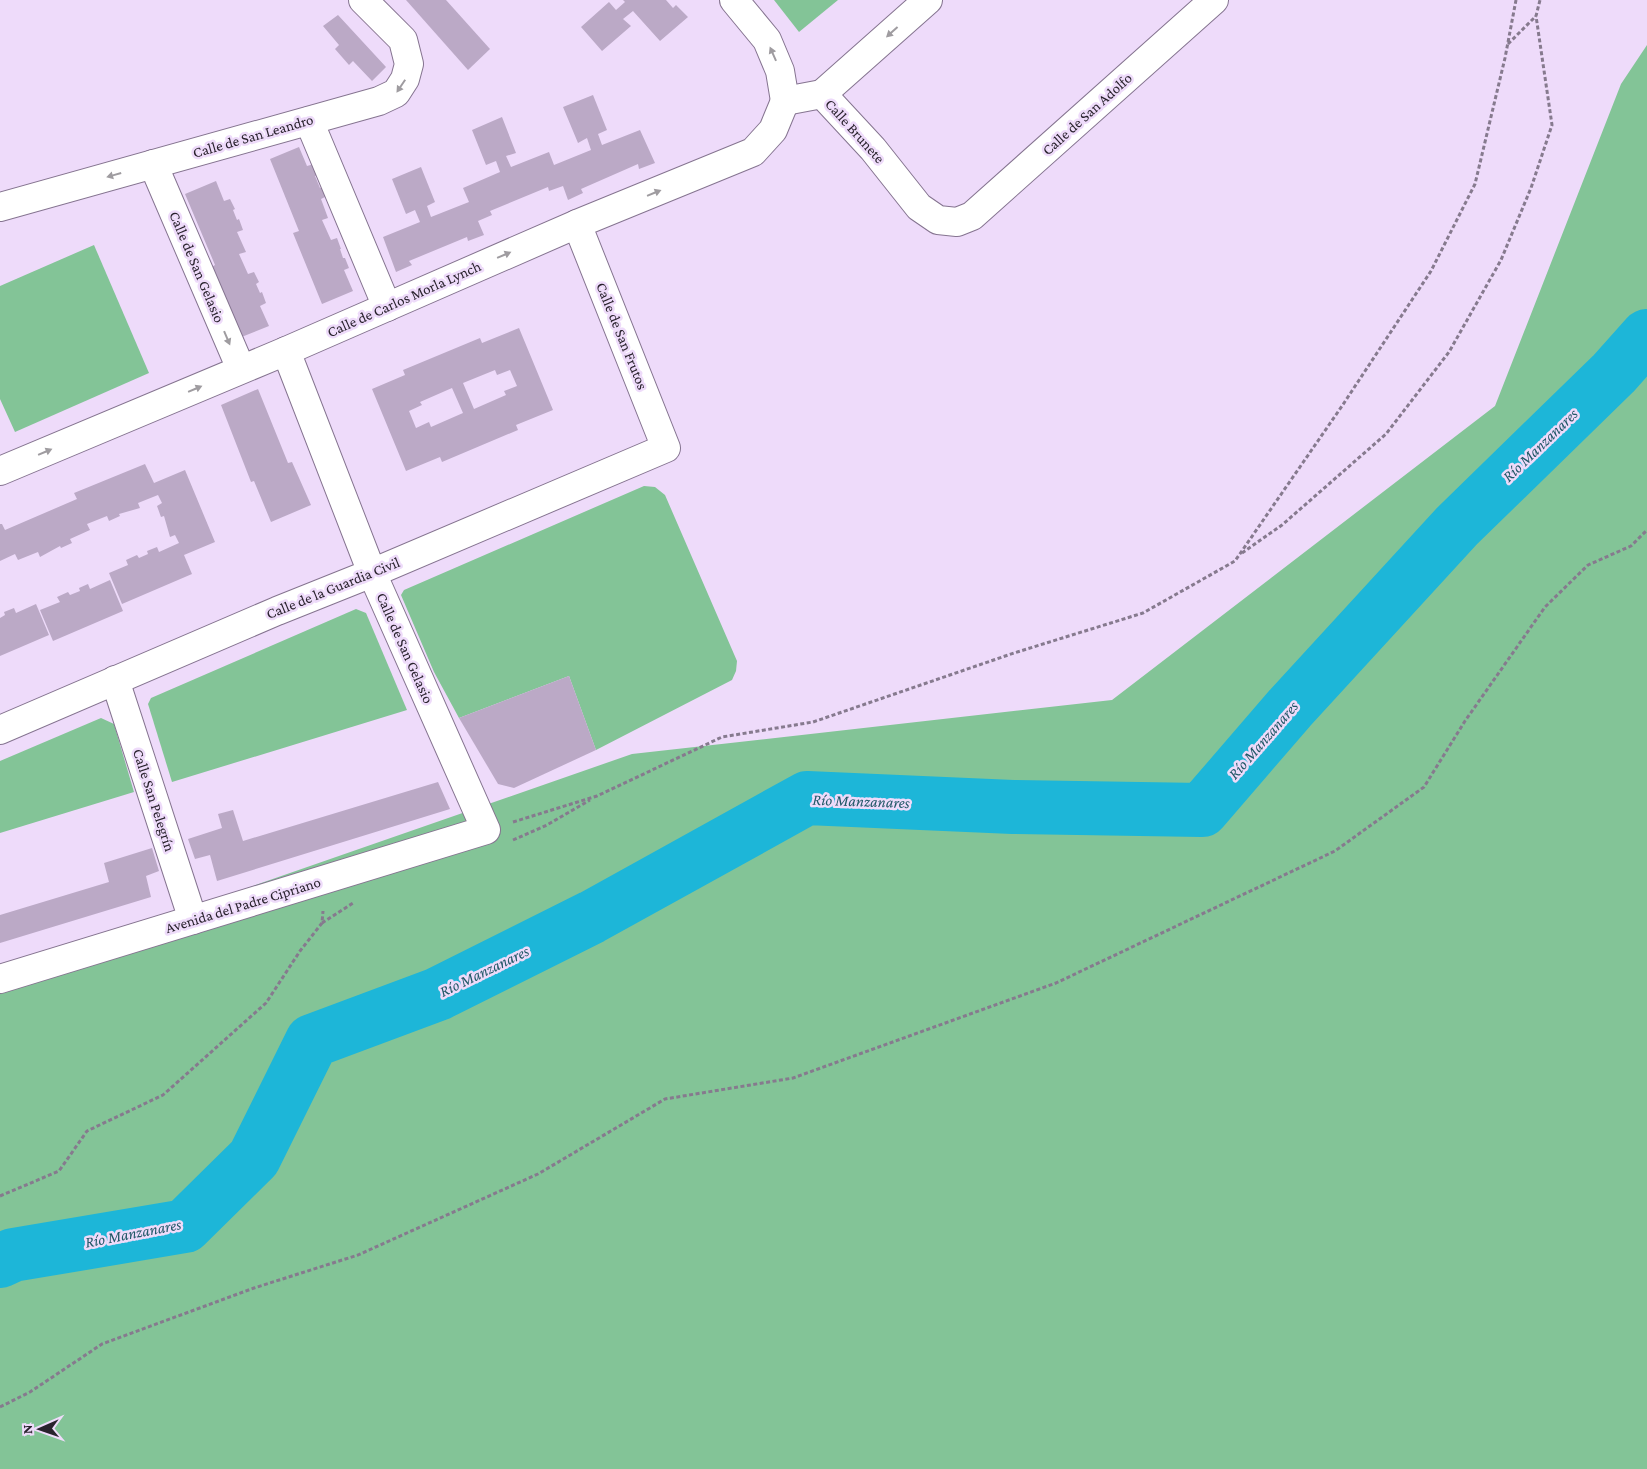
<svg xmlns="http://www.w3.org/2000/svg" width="1647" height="1469" font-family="'Crimson Pro',serif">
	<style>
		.green { fill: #83c497 }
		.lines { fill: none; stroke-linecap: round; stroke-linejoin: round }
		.river { stroke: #1db6d8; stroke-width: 54 }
		.building { fill: #bba9c6; fill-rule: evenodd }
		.minor-casing { stroke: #857490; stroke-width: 30 }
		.path { stroke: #867a8e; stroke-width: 3; stroke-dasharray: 4 2.5; stroke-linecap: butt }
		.minor { stroke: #fff; stroke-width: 28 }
		.oneway { fill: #9f9ca0 }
		.labels { text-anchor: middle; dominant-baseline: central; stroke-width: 5; stroke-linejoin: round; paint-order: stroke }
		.street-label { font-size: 15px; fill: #29222d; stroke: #eedbfa }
		.water-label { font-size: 16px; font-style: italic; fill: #215867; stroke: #eedbfa }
	</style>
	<rect width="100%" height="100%" fill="#eedbfa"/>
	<g class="green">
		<path d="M 774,0 L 838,0 L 799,32 Z"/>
		<path d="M 1647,45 L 1647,1469 L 0,1469 L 0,974 L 632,754 L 1112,700 L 1495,406 L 1621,84 Z"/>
		<path d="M 94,245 L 149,373 L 15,432 L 0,399 L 0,286 Z"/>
		<path d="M 644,486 L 655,487 L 665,495 L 737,661 L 736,671 L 732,680 L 596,750 L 569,676 L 459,718 L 434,672 L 401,595 L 404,590 Z"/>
		<path d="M 356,609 L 366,613 L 407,710 L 172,782 L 148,704 L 151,698 Z"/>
		<path d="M 101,718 L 114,724 L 134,792 L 0,833 L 0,761 Z"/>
	</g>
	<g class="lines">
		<path class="river" d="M 0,1261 L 13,1255 L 185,1226 L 254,1158 L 312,1041 L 438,994 L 592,917 L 807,798 L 1013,807 L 1202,810 L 1290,708 L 1457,526 L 1614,373 L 1647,336"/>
	</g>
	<g class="building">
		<path d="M 406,0 L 446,0 L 490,49 L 468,70 Z"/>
		<path d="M 623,0 L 666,0 L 673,8 L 676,5 L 688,17 L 660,41 L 633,11 L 623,19 L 631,26 L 602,51 L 581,27 L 609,2 L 616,10 L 625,2 Z"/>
		<path d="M 338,15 L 386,67 L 372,81 L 353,61 L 349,65 L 335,49 L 339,45 L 323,26 Z"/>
		<path d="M 593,95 L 607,130 L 598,134 L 602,145 L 640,130 L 655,163 L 639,169 L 638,164 L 581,189 L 583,193 L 568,200 L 563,186 L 549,191 L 548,187 L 490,211 L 492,215 L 478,221 L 484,235 L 468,241 L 467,237 L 409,261 L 412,265 L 396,272 L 383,237 L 420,222 L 415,210 L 406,214 L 392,179 L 421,167 L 435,202 L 427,206 L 431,217 L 469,202 L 463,188 L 500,172 L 496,161 L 486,165 L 472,130 L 502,117 L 516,153 L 506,156 L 511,167 L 549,152 L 554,165 L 591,150 L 587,138 L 578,143 L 563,107 Z"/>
		<path d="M 299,147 L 307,166 L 314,164 L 318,175 L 315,176 L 320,188 L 323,187 L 327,196 L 321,199 L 328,218 L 322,220 L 331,240 L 337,238 L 341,249 L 340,249 L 343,258 L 345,258 L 349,268 L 344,270 L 353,291 L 322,304 L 293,233 L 299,231 L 270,159 Z"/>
		<path d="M 216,181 L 224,201 L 230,199 L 235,209 L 233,210 L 237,220 L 239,219 L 243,230 L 237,232 L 246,252 L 239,254 L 248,274 L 254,272 L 259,282 L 256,284 L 260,293 L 262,292 L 266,303 L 260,306 L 269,326 L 239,338 L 210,268 L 215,265 L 185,194 Z"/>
		<path d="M 519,328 L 553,410 L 516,425 L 518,430 L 442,462 L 440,457 L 406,471 L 372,389 L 405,375 L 403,370 L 480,338 L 482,343 ZM 495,370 L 497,375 L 510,370 L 517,386 L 504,391 L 506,395 L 474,409 L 463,383 ZM 452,388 L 463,413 L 431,427 L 429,422 L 416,428 L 409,411 L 422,405 L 420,402 Z"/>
		<path d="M 258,389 L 288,463 L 292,462 L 311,505 L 271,522 L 254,481 L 251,482 L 221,405 Z"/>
		<path d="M 145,464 L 154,483 L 185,470 L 215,542 L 184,555 L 192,574 L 122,604 L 109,573 L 128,565 L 126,560 L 137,555 L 139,558 L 148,554 L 147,551 L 157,547 L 159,552 L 179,543 L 175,535 L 170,537 L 164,516 L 161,517 L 157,506 L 162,503 L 158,495 L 138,503 L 140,508 L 119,514 L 120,516 L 109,521 L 107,516 L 87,524 L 90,530 L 70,539 L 72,543 L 61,548 L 60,546 L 40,557 L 38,552 L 18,560 L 15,554 L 0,561 L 0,524 L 2,524 L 5,530 L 77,499 L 74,493 Z"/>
		<path d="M 110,580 L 123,611 L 53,641 L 40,610 L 60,602 L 57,597 L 68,592 L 70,595 L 80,591 L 79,588 L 88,584 L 90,589 Z"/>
		<path d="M 36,604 L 49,635 L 0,656 L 0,618 L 5,615 L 4,612 L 14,608 L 16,613 Z"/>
		<path d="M 569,676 L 596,750 L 514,788 L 498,784 L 459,718 Z"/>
		<path d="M 438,782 L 450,809 L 217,881 L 210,855 L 195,859 L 188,839 L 222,828 L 218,814 L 233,810 L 243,841 Z"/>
		<path d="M 152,848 L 159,871 L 146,876 L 151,897 L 0,943 L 0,915 L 109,882 L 104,863 Z"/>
	</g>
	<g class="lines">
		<defs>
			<g id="minor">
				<path d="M 734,0 L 767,40 L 780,71 L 785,101"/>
				<path d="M 822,94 L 928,0"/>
				<path d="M 785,101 L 822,94 L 873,149 L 919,207 L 938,220 L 957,222 L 972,216 L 1214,0"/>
				<path d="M 309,121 L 387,307"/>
				<path d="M 153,164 L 241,369"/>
				<path d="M 0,207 L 379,101 L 396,93 L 405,79 L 409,64 L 403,40 L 363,0"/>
				<path d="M 0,471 L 286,351 L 577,224 L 753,152 L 773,130 L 785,101"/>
				<path d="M 115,680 L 193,920"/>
				<path d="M 0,730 L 277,611 L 372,573 L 666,448 L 577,224"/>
				<path d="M 0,979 L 486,830 L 372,573 L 286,351"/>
			</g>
		</defs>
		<use href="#minor" class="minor-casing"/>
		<g class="path">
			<path d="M 1508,44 L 1536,16"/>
			<path d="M 1242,553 L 1282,525 L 1386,434 L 1449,352 L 1501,260 L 1531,188 L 1552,125 L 1536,16 L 1540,0"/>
			<path d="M 513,822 L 597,796 L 722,737 L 813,722 L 1014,653 L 1143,613 L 1235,561 L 1342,406 L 1431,271 L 1475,184 L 1505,58 L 1516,0"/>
			<path d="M 513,840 L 547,825 L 590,800"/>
			<path d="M 322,923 L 353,903"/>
			<path d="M 0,1196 L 59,1171 L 87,1131 L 163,1095 L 266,1003 L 300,951 L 322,923 L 323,911"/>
			<path d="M 0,1407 L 30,1392 L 102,1344 L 254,1288 L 358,1255 L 538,1174 L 665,1099 L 793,1078 L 1056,983 L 1335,851 L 1424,787 L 1465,721 L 1545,607 L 1588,565 L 1631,546 L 1647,530"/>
		</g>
		<use href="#minor" class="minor"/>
	</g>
	<defs><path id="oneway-solid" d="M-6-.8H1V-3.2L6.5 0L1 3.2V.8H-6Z" transform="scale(1.25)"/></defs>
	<g class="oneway">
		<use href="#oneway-solid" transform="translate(892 32) rotate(138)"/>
		<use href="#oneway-solid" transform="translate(773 54) rotate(-114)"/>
		<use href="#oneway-solid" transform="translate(401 86) rotate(124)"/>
		<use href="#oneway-solid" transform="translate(114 175) rotate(164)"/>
		<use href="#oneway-solid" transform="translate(654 193) rotate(-22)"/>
		<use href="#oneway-solid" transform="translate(504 255) rotate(-23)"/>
		<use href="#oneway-solid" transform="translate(227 338) rotate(67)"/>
		<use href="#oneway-solid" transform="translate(195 389) rotate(-23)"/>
		<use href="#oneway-solid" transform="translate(45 452) rotate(-23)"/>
	</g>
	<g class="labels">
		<g class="street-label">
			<text transform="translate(1087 114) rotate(-42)">Calle de San Adolfo</text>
			<text transform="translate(855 131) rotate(48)">Calle Brunete</text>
			<text transform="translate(253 136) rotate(-16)">Calle de San Leandro</text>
			<text transform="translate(197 267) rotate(67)">Calle de San Gelasio</text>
			<text transform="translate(404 299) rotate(-24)">Calle de Carlos Morla Lynch</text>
			<text transform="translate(622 336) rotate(68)">Calle de San Frutos</text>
			<text transform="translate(333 588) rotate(-22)">Calle de la Guardia Civil</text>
			<text transform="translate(405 648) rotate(66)">Calle de San Gelasio</text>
			<text transform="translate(154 800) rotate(72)">Calle San Pelegrín</text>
			<text transform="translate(243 905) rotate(-17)">Avenida del Padre Cipriano</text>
		</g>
		<g class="water-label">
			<text transform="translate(1540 445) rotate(-44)">Río Manzanares</text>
			<text transform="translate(1263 740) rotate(-49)">Río Manzanares</text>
			<text transform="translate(861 801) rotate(2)">Río Manzanares</text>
			<text transform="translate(484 971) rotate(-26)">Río Manzanares</text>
			<text transform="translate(133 1233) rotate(-11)">Río Manzanares</text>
		</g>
	</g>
	<g transform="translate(40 1429) rotate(268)" stroke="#eedbfa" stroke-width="4" paint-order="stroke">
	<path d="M0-4L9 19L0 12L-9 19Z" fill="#29222d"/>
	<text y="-8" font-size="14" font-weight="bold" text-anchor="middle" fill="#29222d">N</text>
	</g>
</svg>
